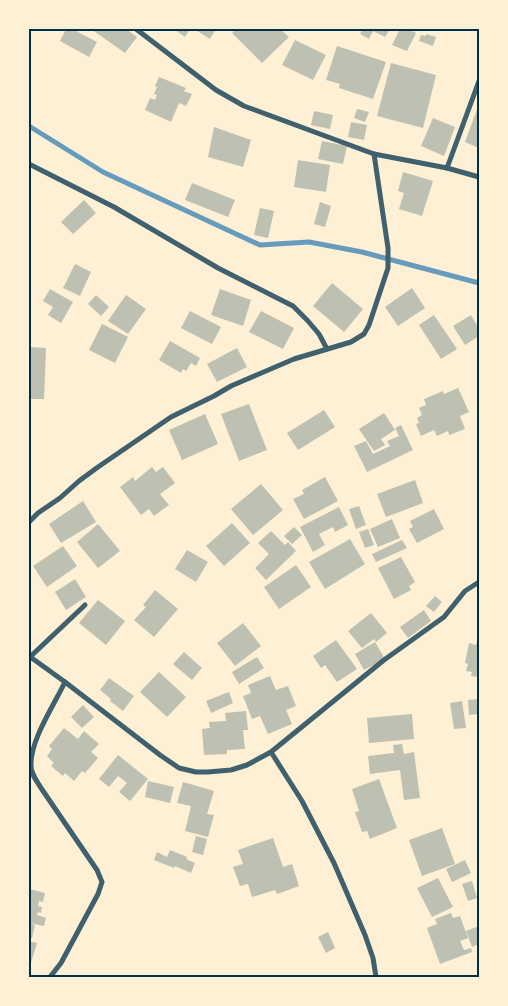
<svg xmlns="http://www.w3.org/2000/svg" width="508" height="1006" font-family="'Times New Roman',serif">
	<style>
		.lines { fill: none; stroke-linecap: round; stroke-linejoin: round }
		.stream { stroke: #669bbc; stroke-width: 5 }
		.building { fill: #bec0b2 }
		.minor { stroke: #3f606c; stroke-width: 5 }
		.neatline { fill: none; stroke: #003049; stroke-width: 2 }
	</style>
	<rect width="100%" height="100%" fill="#fdf0d5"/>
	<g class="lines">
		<path class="stream" d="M 29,126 L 103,172 L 260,245 L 309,242 L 362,252 L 479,283"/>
	</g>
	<g class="building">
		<path d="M 66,29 L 72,29 L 97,42 L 89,57 L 60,41 Z"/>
		<path d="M 91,29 L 126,29 L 137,37 L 125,53 Z"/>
		<path d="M 174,29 L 190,29 L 185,37 Z"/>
		<path d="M 194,29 L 216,29 L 210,39 Z"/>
		<path d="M 236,29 L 280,29 L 289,37 L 262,63 L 232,33 Z"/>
		<path d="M 363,29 L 390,29 L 385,37 L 373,31 L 369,39 L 360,34 Z"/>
		<path d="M 400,29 L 407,29 L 416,33 L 407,51 L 392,45 Z"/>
		<path d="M 426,34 L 436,37 L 433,46 L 419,41 L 421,35 L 426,36 Z"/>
		<path d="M 295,40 L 326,55 L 313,80 L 282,65 Z"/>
		<path d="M 337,46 L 386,62 L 373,99 L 339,88 L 340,84 L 326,80 Z"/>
		<path d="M 391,63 L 436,75 L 423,128 L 377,116 Z"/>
		<path d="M 159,77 L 186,88 L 184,91 L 192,94 L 186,106 L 179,103 L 171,122 L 145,110 L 150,98 L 155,100 L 157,95 L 154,94 L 157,87 L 155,86 Z"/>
		<path d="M 479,104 L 479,148 L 465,142 Z"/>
		<path d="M 357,109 L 369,112 L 365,122 L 354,118 Z"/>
		<path d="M 314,111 L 333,115 L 330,129 L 311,125 Z"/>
		<path d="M 433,118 L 455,127 L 444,156 L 421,146 Z"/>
		<path d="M 351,122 L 367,125 L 364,140 L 348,137 Z"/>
		<path d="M 214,127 L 251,140 L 243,167 L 208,157 Z"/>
		<path d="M 322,141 L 347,146 L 343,164 L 318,159 Z"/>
		<path d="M 298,160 L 330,165 L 326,192 L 294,187 Z"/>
		<path d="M 403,172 L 433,181 L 422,216 L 399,209 L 404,193 L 398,191 Z"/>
		<path d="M 192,183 L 235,200 L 228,217 L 185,200 Z"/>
		<path d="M 84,200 L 96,213 L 73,234 L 61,222 Z"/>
		<path d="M 320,202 L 331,206 L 325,227 L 314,224 Z"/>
		<path d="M 260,208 L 274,211 L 268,238 L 254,235 Z"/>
		<path d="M 75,264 L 91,272 L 80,296 L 63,288 Z"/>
		<path d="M 332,283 L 363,309 L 344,332 L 313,306 Z"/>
		<path d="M 412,288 L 425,308 L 398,326 L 385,307 Z"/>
		<path d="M 50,289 L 73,302 L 61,323 L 48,315 L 53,307 L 43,301 Z"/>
		<path d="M 220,289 L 251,300 L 243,326 L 211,315 Z"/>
		<path d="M 96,295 L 109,307 L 101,316 L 88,304 Z"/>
		<path d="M 126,295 L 146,309 L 128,334 L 108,321 Z"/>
		<path d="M 190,311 L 221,327 L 212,344 L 181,328 Z"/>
		<path d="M 261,311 L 294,328 L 283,349 L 249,332 Z"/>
		<path d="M 434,315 L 457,349 L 441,359 L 419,325 Z"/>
		<path d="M 471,315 L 479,329 L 479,336 L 465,345 L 453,326 Z"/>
		<path d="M 102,324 L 128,337 L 115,363 L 89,350 Z"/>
		<path d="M 170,341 L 200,358 L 196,366 L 191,363 L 186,371 L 183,369 L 181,373 L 159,360 Z"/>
		<path d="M 29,347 L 46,348 L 44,399 L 29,399 Z"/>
		<path d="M 237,348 L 247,367 L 217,382 L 207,364 Z"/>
		<path d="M 458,388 L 469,412 L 460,416 L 465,429 L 449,435 L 448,431 L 437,436 L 434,430 L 421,436 L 416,424 L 419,423 L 417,418 L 422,415 L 419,408 L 426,405 L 424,399 L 443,391 L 444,394 Z"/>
		<path d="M 249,404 L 267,450 L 239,461 L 221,414 Z"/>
		<path d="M 324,410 L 335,427 L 298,450 L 287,433 Z"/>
		<path d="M 384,413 L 395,430 L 381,439 L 385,445 L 374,451 L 359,429 Z"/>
		<path d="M 205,414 L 218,444 L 182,460 L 169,430 Z"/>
		<path d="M 401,425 L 413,450 L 367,472 L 354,446 L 366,441 L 373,454 L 390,446 L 387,441 L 399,436 L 395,428 Z"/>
		<path d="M 152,467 L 156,472 L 163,467 L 175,483 L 160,494 L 169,505 L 154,516 L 149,509 L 141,515 L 120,487 L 133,477 L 135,481 Z"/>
		<path d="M 325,477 L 338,501 L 304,519 L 293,499 L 304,494 L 302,490 Z"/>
		<path d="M 415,480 L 423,503 L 386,517 L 377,494 Z"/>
		<path d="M 261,484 L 283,510 L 253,535 L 231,509 Z"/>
		<path d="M 83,501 L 96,522 L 61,543 L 49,524 Z"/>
		<path d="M 359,506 L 366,525 L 356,529 L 349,509 Z"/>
		<path d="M 339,507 L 348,525 L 335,532 L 333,527 L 319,534 L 325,545 L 313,552 L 300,527 Z"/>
		<path d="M 434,509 L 444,529 L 417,543 L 409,529 L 413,527 L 410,521 Z"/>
		<path d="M 392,519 L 400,538 L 378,547 L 370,529 Z"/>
		<path d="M 232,523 L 250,543 L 224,566 L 206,546 Z"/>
		<path d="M 98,524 L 120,551 L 98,568 L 77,542 Z"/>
		<path d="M 294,527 L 302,535 L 292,544 L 284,536 Z"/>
		<path d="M 368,529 L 374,545 L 365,548 L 359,532 Z"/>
		<path d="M 271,531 L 285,545 L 288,542 L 296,551 L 266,580 L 255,568 L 269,554 L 258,543 Z"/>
		<path d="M 350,539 L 365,564 L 325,589 L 309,562 Z"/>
		<path d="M 402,540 L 407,548 L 376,562 L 372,554 Z"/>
		<path d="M 63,546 L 77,566 L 47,587 L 33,566 Z"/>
		<path d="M 187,550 L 208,562 L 196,582 L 175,569 Z"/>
		<path d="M 401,557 L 415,582 L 409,586 L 411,590 L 394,599 L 378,568 Z"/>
		<path d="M 296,565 L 311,587 L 279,609 L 264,587 Z"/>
		<path d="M 75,579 L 86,597 L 66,610 L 55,592 Z"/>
		<path d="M 155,590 L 178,609 L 154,637 L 134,620 L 146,607 L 143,605 Z"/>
		<path d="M 435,596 L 442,602 L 434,612 L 426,606 Z"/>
		<path d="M 98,600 L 125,621 L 106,645 L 79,623 Z"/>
		<path d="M 424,610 L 431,621 L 408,638 L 400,627 Z"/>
		<path d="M 371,613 L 387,633 L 376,642 L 374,639 L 362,648 L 348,631 Z"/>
		<path d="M 243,623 L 261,646 L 235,666 L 217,643 Z"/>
		<path d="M 479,632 L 479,677 L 471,676 L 472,672 L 466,671 L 468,664 L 465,663 L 469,643 L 476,645 Z"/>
		<path d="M 336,640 L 357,669 L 337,682 L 325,665 L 321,668 L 313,656 Z"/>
		<path d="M 375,642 L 385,659 L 364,670 L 355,654 Z"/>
		<path d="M 184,652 L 202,668 L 192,680 L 173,664 Z"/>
		<path d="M 257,657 L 264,668 L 239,684 L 232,672 Z"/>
		<path d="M 159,672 L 186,697 L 167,717 L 140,692 Z"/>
		<path d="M 270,676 L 276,690 L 288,686 L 296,706 L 286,710 L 292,724 L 268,734 L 260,716 L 252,719 L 243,696 L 251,693 L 248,685 Z"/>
		<path d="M 109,678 L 134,696 L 123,711 L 110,701 L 111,699 L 100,690 Z"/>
		<path d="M 229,692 L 233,703 L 211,713 L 206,701 Z"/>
		<path d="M 479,699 L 479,714 L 469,715 L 468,700 Z"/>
		<path d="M 462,701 L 466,728 L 454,729 L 450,703 Z"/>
		<path d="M 83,705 L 94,717 L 82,728 L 71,717 Z"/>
		<path d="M 246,711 L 248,730 L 243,730 L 245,749 L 227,750 L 227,754 L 204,755 L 202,729 L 210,728 L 209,722 L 226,721 L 225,713 Z"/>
		<path d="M 412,714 L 414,739 L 369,743 L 367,718 Z"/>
		<path d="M 64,728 L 78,739 L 84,731 L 99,744 L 91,752 L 98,758 L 85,773 L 82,771 L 74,781 L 65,773 L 63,776 L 51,766 L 54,763 L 47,756 L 52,749 L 49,746 Z"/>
		<path d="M 402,744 L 404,754 L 414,752 L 420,798 L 404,800 L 400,770 L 370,774 L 368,756 L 394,753 L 393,745 Z"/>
		<path d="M 118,755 L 148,779 L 130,801 L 119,792 L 127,783 L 118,776 L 109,787 L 99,779 Z"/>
		<path d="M 379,779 L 397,828 L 370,839 L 367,831 L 362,832 L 355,812 L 359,811 L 352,789 Z"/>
		<path d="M 148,781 L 174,787 L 170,803 L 145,797 Z"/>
		<path d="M 183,782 L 214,791 L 207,814 L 214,815 L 208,837 L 185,831 L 191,806 L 177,803 Z"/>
		<path d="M 442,828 L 455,864 L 422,876 L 409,840 Z"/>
		<path d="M 196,836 L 207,839 L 203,855 L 192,852 Z"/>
		<path d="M 273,838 L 283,867 L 292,864 L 299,886 L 277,894 L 275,890 L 252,897 L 248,884 L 240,886 L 233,867 L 243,864 L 238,850 Z"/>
		<path d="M 170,850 L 187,857 L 186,859 L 195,863 L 191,873 L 175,866 L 174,868 L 154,860 L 157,852 L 167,857 Z"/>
		<path d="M 465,860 L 471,873 L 452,882 L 446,869 Z"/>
		<path d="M 438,878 L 453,907 L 432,917 L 417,888 Z"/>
		<path d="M 472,881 L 477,898 L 468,901 L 462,884 Z"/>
		<path d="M 29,889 L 45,893 L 43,902 L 39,901 L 38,906 L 42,907 L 41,913 L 38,912 L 37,915 L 46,918 L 44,926 L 29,923 Z"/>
		<path d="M 451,913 L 453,918 L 460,916 L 468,938 L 460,941 L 464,950 L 471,948 L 472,952 L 440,964 L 427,928 L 437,924 L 435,919 Z"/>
		<path d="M 29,923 L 35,925 L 32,938 L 29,937 Z"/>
		<path d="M 479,926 L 479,944 L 472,947 L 466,931 Z"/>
		<path d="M 328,932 L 335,948 L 326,953 L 318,937 Z"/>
		<path d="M 29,941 L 37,943 L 30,966 L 29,965 Z"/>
	</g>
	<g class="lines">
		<g class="minor">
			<path d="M 136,29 L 216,90 L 244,106 L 374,154 L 447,168 L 479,81"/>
			<path d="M 29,164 L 114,207 L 218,268 L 293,306 L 308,321 L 319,334 L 327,349"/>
			<path d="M 447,168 L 479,177"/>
			<path d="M 29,522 L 38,513 L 60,498 L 79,481 L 98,467 L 171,417 L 214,396 L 231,386 L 294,359 L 351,342 L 364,334 L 369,325 L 388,268 L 388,248 L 374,154"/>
			<path d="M 29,656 L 65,682 L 160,755 L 179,768 L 196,772 L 208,772 L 231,770 L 247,765 L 271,752 L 384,660 L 444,617 L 465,591 L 479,582"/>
			<path d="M 30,657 L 85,605"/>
			<path d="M 271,752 L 302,801 L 334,863 L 365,935 L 373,958 L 376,977"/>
			<path d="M 50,977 L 61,963 L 98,894 L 102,882 L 97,870 L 41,788 C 37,781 30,773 31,764 C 31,739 54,705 65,682"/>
		</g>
	</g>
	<rect width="508" height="1006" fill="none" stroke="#fdf0d5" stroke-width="60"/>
	<rect x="30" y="30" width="448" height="946" class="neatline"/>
</svg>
